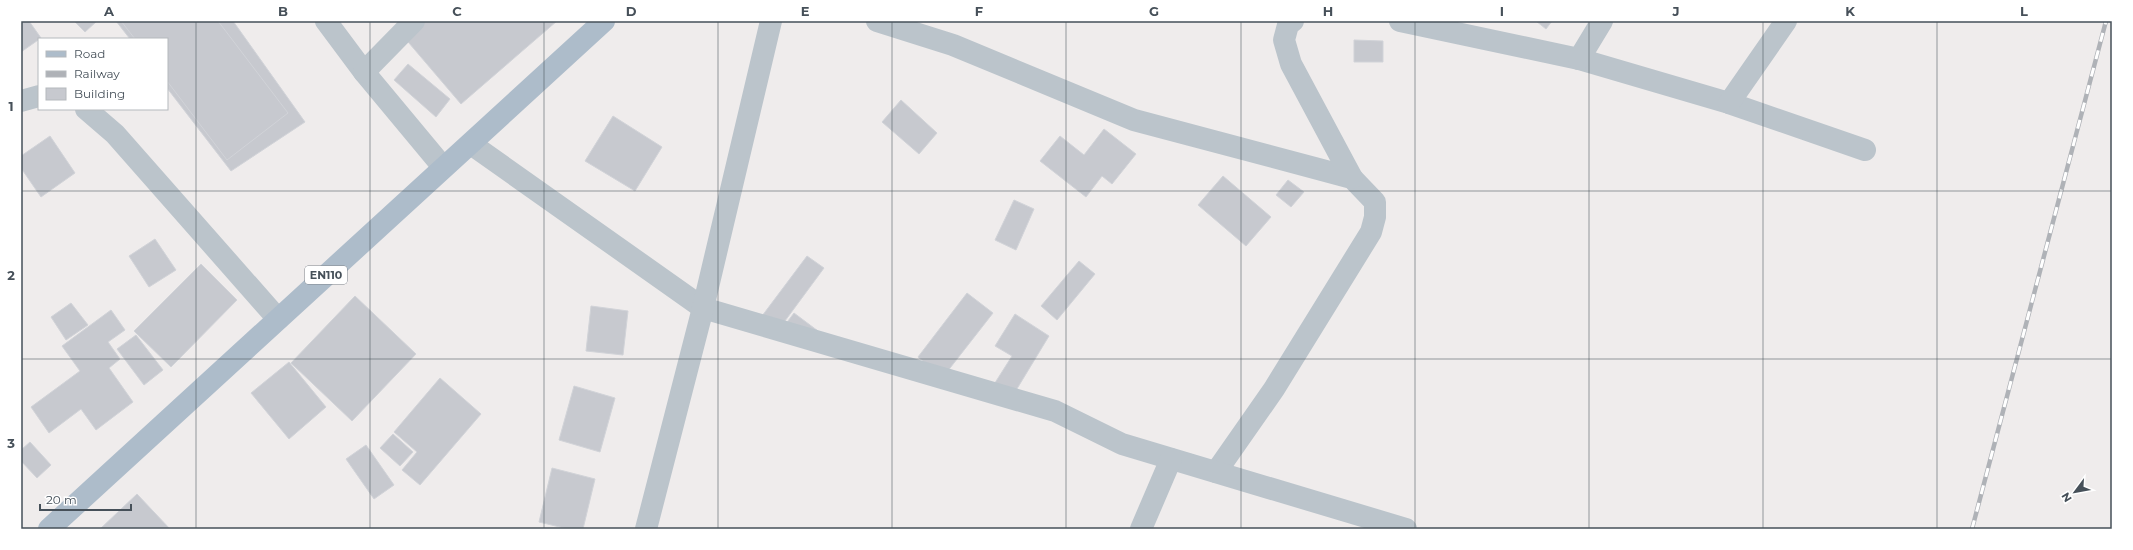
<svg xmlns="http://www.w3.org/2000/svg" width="2133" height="550" font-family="Montserrat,sans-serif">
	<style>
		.building { fill: #c7c9cf; stroke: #d1d3d8 }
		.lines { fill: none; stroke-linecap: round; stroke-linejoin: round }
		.minor { stroke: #bbc4cb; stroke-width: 22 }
		.major { stroke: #adbcca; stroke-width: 22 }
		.rail-casing { stroke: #afb2b7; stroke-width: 4.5 }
		.rail { stroke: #fff; stroke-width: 3; stroke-dasharray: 9; stroke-linecap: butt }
		.grid { fill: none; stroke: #465059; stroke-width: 1; stroke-opacity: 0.55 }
		.labels { text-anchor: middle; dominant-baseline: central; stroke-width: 3.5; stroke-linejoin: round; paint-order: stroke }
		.shield { fill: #fff; stroke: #7e848b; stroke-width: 1 }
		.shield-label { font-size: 11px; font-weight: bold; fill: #465059 }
		.neatline { fill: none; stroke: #465059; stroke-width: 1.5 }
		.grid-label { font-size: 13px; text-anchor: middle; font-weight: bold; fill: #465059 }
	</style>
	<rect width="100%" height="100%" fill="#efecec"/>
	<g class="building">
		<path d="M 22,21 L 29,21 L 41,38 L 21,52 Z"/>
		<path d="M 74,21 L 97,21 L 85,32 Z"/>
		<path d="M 116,21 L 233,21 L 305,122 L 231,171 L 167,88 L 167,39 L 130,39 Z"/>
		<path d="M 121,21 L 218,21 L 288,113 L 227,160 L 167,81 L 167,39 L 135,39 Z"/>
		<path d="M 420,21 L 557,21 L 461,104 L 403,36 Z"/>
		<path d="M 1536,21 L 1552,21 L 1546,29 Z"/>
		<path d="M 1354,40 L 1383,41 L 1383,62 L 1354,62 Z"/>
		<path d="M 408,64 L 450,99 L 436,117 L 394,80 Z"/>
		<path d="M 901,100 L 937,133 L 919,154 L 882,122 Z"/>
		<path d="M 613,116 L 662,147 L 635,191 L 585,161 Z"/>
		<path d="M 1104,129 L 1136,154 L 1112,184 L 1102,176 L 1086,197 L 1040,161 L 1060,136 L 1084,155 Z"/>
		<path d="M 50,136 L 75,173 L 41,197 L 21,168 L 21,156 Z"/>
		<path d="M 1223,176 L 1271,217 L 1246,246 L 1198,205 Z"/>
		<path d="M 1288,180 L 1304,192 L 1291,207 L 1276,195 Z"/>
		<path d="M 1014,200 L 1034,209 L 1016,250 L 995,240 Z"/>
		<path d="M 155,239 L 176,270 L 149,287 L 129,256 Z"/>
		<path d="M 807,256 L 824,268 L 779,329 L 762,316 Z"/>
		<path d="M 1079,261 L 1095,274 L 1057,320 L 1041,306 Z"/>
		<path d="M 201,264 L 237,300 L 171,367 L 134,331 Z"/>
		<path d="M 967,293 L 993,313 L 943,377 L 918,357 Z"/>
		<path d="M 355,296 L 416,354 L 352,421 L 291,363 Z"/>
		<path d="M 71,303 L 88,325 L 66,340 L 51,317 Z"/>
		<path d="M 591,306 L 628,311 L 623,355 L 586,351 Z"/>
		<path d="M 111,310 L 125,330 L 108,342 L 120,359 L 109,368 L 133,402 L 96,430 L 81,409 L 49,433 L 31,407 L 80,371 L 62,346 Z"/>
		<path d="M 794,313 L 818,331 L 782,329 Z"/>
		<path d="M 1015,314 L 1049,336 L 1012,397 L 993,386 L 1012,356 L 995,346 Z"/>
		<path d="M 136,335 L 163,370 L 144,385 L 117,349 Z"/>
		<path d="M 289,362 L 326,407 L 289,439 L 251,393 Z"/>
		<path d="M 440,378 L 481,414 L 420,485 L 402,470 L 417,452 L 394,432 Z"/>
		<path d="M 574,386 L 615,398 L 600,452 L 559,440 Z"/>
		<path d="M 393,434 L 413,452 L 400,466 L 380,448 Z"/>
		<path d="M 30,442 L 51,465 L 37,478 L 21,461 L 21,450 Z"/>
		<path d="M 366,445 L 394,485 L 374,499 L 346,459 Z"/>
		<path d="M 552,468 L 595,479 L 583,529 L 568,529 L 539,522 Z"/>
		<path d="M 137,494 L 170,529 L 100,529 Z"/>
	</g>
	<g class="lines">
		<g class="minor">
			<path d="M 326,21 L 364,72 L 443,167"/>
			<path d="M 877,21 L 953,45 L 1134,120 L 1352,178 L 1375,202 L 1375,217 L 1371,232 L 1274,389 L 1216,472"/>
			<path d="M 1293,21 L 1288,25 L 1284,40 L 1291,64 L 1352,178"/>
			<path d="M 1400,21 L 1579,59 L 1729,103 L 1865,150"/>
			<path d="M 1579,59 L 1602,21"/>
			<path d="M 364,72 L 414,21"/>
			<path d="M 21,101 L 39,96"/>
			<path d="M 1729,103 L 1786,21"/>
			<path d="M 86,109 L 115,134 L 278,319"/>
			<path d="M 471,144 L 703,308 L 1055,411 L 1122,444 L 1406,529"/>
			<path d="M 646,529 L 703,308 L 771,21"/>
			<path d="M 1141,529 L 1171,459"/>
		</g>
		<path class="major" d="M 49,529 L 604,21"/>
		<defs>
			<path id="rail" d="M 1972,529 L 2106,21"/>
		</defs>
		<use href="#rail" class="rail-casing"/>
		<use href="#rail" class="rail"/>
	</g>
	<path class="grid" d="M 196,21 L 196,529M 370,21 L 370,529M 544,21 L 544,529M 718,21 L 718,529M 892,21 L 892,529M 1066,21 L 1066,529M 1241,21 L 1241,529M 1415,21 L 1415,529M 1589,21 L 1589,529M 1763,21 L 1763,529M 1937,21 L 1937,529M 21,191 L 2112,191M 21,359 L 2112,359"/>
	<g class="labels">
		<rect class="shield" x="305" y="266" width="42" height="18" rx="3"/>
		<g class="shield-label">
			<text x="326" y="275">EN110</text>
		</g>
	</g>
	<rect width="2133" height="550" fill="none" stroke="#ffffff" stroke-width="44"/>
	<rect x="38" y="38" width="130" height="72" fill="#ffffff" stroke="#b5b9bd"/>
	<rect x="46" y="51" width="20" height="6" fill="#adbcca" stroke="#b5b9bd"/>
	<text x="74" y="58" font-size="12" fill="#465059">Road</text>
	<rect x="46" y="71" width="20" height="6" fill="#afb2b7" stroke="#b5b9bd"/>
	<text x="74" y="78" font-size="12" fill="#465059">Railway</text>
	<rect x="46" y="88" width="20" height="12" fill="#c7c9cf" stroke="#b5b9bd"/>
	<text x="74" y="98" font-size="12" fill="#465059">Building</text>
	<g transform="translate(2075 492) rotate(238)" stroke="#ffffff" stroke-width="3" paint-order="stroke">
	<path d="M0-3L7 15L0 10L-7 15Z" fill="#465059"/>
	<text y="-6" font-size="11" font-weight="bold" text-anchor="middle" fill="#465059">N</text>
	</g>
	<path d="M40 504v6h91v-6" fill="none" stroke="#465059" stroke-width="2"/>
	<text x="46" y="504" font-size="12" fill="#465059" stroke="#ffffff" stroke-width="3" paint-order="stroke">20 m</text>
	<rect x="22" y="22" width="2089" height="506" class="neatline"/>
	<g class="grid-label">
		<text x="109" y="16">A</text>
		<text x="283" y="16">B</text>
		<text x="457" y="16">C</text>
		<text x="631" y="16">D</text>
		<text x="805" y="16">E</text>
		<text x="979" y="16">F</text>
		<text x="1154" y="16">G</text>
		<text x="1328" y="16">H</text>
		<text x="1502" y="16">I</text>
		<text x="1676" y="16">J</text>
		<text x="1850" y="16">K</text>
		<text x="2024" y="16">L</text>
		<text x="11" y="111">1</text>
		<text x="11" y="280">2</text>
		<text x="11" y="448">3</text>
	</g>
</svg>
